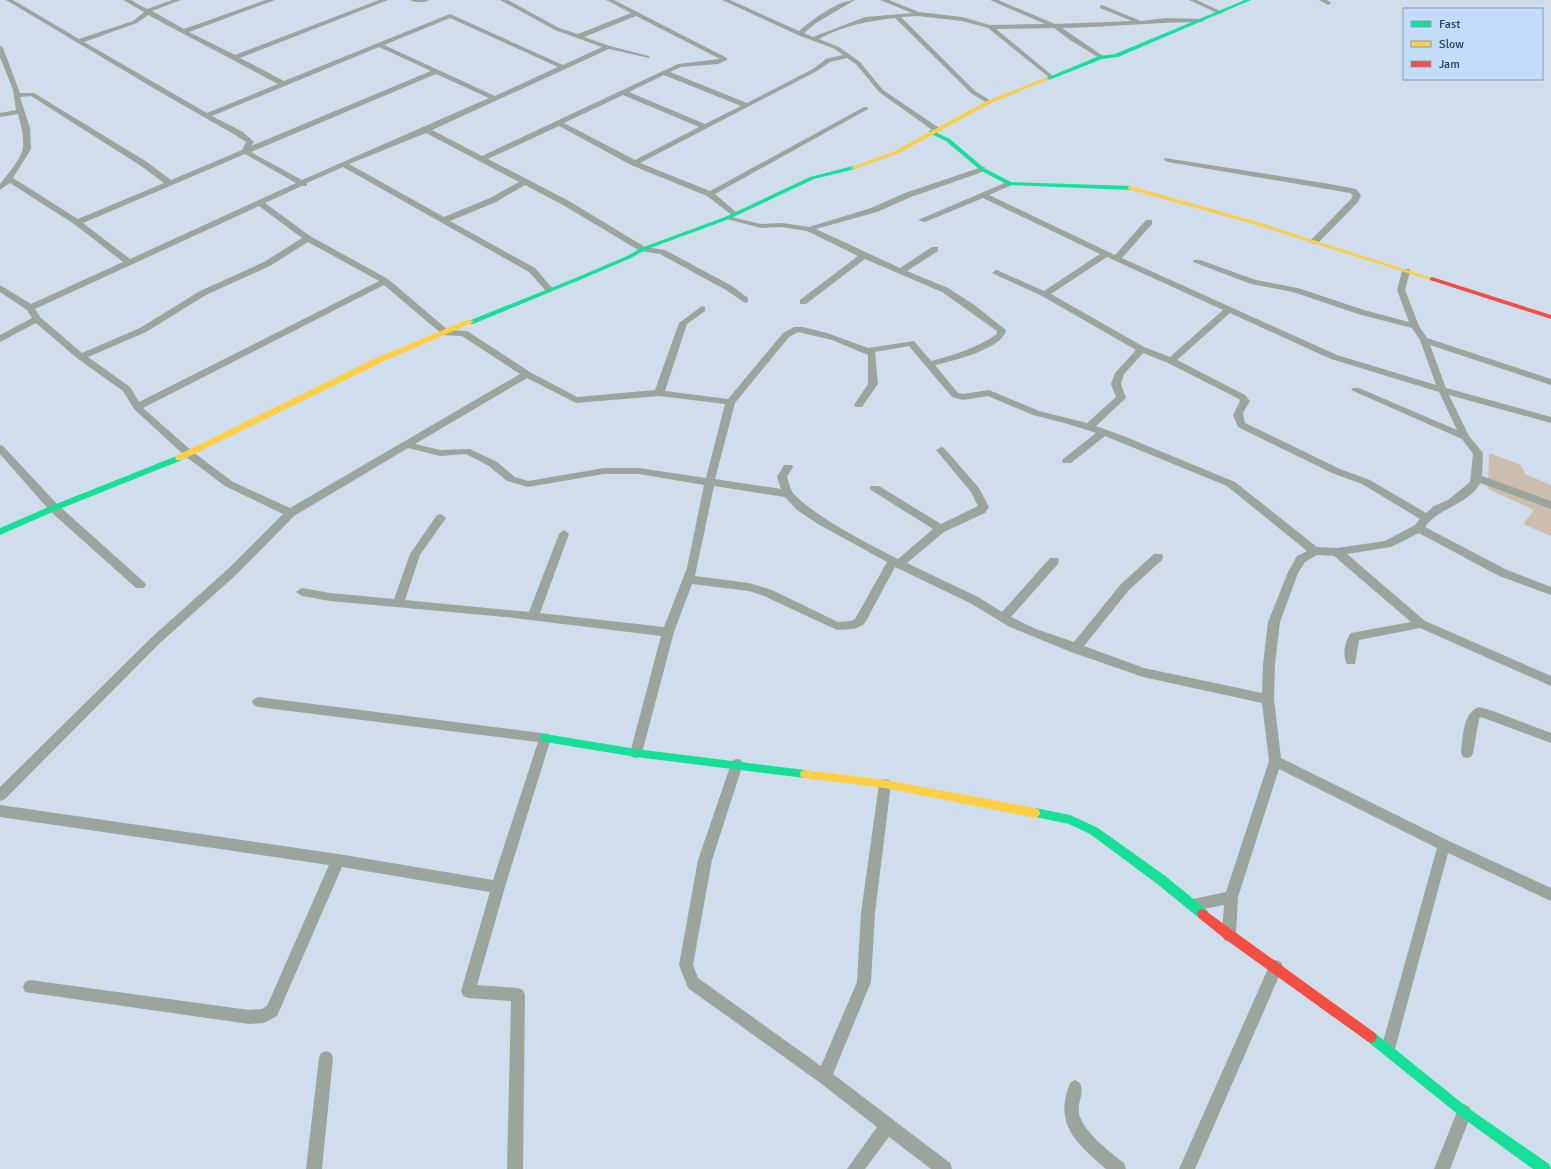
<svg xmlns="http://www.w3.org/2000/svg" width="1551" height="1169" font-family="Signika,sans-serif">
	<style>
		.green { fill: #cbbeaf }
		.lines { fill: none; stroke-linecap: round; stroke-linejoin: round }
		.street { fill: #9ba59d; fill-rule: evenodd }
		.fast { fill: #16e098; fill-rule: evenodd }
		.slow { fill: #ffcf43; fill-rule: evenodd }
		.jam { fill: #f24e42; fill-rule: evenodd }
	</style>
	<rect width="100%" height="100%" fill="#cfddec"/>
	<path class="green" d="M 1489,453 L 1521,465 L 1525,474 L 1551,485 L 1551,536 L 1523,524 L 1534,510 L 1488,489 Z"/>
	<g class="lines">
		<g class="street">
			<path d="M 6,0 L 13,0 L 79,39 L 133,21 L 144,12 L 123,0 L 131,0 L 147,9 L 172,0 L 181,0 L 152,11 L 184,29 L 266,0 L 275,0 L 189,32 L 235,55 L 379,0 L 388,0 L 240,58 L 284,81 L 450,14 L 563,65 L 602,47 L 555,30 L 500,0 L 508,0 L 559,28 L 578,34 L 631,13 L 606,0 L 614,0 L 727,58 L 727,60 L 718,64 L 681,67 L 670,72 L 747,103 L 813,69 L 826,59 L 843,55 L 835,49 L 798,35 L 722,0 L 730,0 L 799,31 C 812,20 838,0 855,0 L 816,23 L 804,33 L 813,37 L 865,17 L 912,13 L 880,0 L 889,0 L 919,12 L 962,17 L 990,25 L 1045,24 L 990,0 L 998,0 L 1055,24 L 1132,21 L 1100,8 L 1100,6 L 1102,5 L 1141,21 L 1166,18 L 1204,19 L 1204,21 L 1202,22 C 1155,22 1109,27 1062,28 L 1103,56 L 1104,57 L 1101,59 L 1070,40 L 1054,28 L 996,29 L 1053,76 L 1053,78 L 1051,79 L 988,28 L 962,21 L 918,16 L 901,17 L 975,91 L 991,101 L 991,103 L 989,104 L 971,93 L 895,18 C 868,21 842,26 819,39 L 839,47 L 860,62 L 883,90 L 942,130 L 935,132 L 879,92 L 856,64 L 847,58 L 830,62 L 817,71 L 640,163 L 710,191 L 864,107 L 868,107 L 868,109 L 715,194 L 736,212 L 736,216 L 733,216 L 707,196 L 631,165 L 559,126 L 488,159 L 569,201 L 645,247 L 665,250 L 732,286 L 748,298 L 748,302 L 745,303 L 726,290 L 660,254 L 640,251 L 563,205 L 525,185 L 496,202 L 450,221 L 535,268 L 553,289 L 549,292 L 546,291 L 529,272 L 343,167 L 307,183 L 307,186 L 302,186 L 265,203 L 310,236 L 388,279 L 448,330 L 467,331 L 530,372 L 577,397 L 655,390 L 679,323 L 702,306 L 705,307 L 705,311 L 687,324 L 665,391 L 728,399 L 783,333 L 794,327 L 803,327 L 827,333 L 868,348 L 914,341 L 931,361 C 954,355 977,348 997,334 L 997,331 L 942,292 L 865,259 L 806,304 L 800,304 L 800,300 L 858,256 L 807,231 L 782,227 L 761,228 L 723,218 L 727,216 L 761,224 L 782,223 L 809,227 L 871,208 L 905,193 L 982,167 L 985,167 L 985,171 L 911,197 L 877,212 L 816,229 L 900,268 L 932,247 L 938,247 L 938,251 L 907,271 L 948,288 L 973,304 L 1006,330 C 1003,349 952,361 935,365 L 958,393 L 963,394 L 989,390 L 1039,411 L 1087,423 L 1116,397 L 1111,384 L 1115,373 L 1136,350 L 1042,296 L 992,273 L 996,270 L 999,271 L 1044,291 L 1100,254 L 983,198 L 925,222 L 918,220 L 1007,182 L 1014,184 L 989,195 L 1115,255 L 1146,220 L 1152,220 L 1152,224 L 1122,258 L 1337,355 L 1436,385 L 1420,340 L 1412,328 L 1358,314 L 1293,292 L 1251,284 L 1193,262 L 1194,260 L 1200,260 L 1256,280 L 1298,288 L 1364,310 L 1409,322 L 1397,290 L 1402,271 L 1403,269 L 1409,269 L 1410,271 L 1405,290 L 1419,326 L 1427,338 L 1551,379 L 1551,385 L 1430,345 L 1446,388 L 1551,417 L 1551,423 L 1449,395 L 1469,436 L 1483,453 L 1482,476 L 1551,501 L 1551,509 L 1480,483 C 1469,505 1439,507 1425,527 L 1507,570 L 1551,587 L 1551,595 L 1499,576 L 1419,533 L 1391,547 L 1347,554 L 1425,621 L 1551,676 L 1551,686 L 1420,628 L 1359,640 L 1355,664 L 1347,664 C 1342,656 1345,640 1351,633 L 1411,622 L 1334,556 L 1317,555 L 1305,562 L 1298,573 L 1280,622 L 1275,664 L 1274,699 L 1281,758 L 1449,841 L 1551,888 L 1551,901 L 1448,853 L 1395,1049 L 1393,1054 L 1388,1056 L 1383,1054 L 1381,1049 L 1437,848 L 1279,769 L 1238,897 L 1236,935 L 1234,940 L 1229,942 L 1224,940 L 1222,935 L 1224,905 L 1193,911 L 1188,909 L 1186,905 L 1188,901 L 1193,899 L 1226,892 L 1269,761 L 1262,703 L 1143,677 L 1071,652 L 1010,627 L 970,603 L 895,567 L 866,621 L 863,625 L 854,629 L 837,630 L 764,596 L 749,591 L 692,584 L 674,632 L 642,753 L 640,757 L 636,758 L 632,757 L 630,753 L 661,636 L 505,617 L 330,601 L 302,596 L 296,592 L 302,588 L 330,593 L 394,599 L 410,554 L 437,515 L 441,514 L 446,518 L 420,555 L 405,600 L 529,612 L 559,534 L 564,530 L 569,534 L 540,613 L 664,627 L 687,568 L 704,485 L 639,474 L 604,474 L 528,487 L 507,481 L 489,466 L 466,454 L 440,456 L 408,448 L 294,516 L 237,574 L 160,643 L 5,799 L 0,801 L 0,787 L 152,637 L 229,568 L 283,514 L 225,486 L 185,456 L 134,409 L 123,391 L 78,359 L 36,323 L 0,342 L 0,335 L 32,318 L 27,310 L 0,292 L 0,285 L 31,304 L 123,262 L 74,224 L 10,183 L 0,190 L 0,184 C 6,177 23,156 23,147 C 24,136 21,125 18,114 L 0,117 L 0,113 L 16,110 L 13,90 L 0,57 L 0,46 L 3,48 L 20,93 L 34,93 L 147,162 L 171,180 L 242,150 L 246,142 L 237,136 L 155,89 ZM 148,15 L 278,84 L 207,113 L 84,42 L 137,23 ZM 636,16 L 720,59 L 678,64 L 482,156 L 432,130 L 609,49 L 649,58 L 649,56 L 610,46 L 584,37 ZM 450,18 L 558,67 L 495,96 L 384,45 ZM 379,47 L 431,71 L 251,146 L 254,142 L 243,132 L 212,116 ZM 436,74 L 489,98 L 302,180 L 251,152 ZM 664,75 L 741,106 L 705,124 L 629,92 ZM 623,95 L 699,127 L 635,160 L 564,123 ZM 31,96 L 141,166 L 164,183 L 78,219 L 13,178 L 31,149 L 30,128 L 20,97 ZM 426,133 L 519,182 L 490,198 L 444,217 L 349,164 ZM 245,154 L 296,183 L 130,259 L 83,223 ZM 259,206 L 302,238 L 264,262 L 200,291 L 140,328 L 82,353 L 40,317 L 35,309 ZM 308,242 L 379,281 L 139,402 L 130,387 L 88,357 L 146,332 L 206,295 L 270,266 ZM 1107,257 L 1223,310 L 1170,357 L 1144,347 L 1051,294 ZM 384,285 L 443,335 L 462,336 L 520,374 L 290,508 L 233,482 L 193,452 L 143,408 ZM 1230,313 L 1331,359 L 1439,392 L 1457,430 L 1359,388 L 1353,388 L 1351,390 L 1462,439 L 1473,454 L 1470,482 L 1448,500 L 1434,506 L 1426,513 L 1370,480 L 1340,469 L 1245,423 L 1243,413 L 1250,401 L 1245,395 L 1177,360 ZM 798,332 L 832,340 L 868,355 L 868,384 L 854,405 L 856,407 L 862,407 L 878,384 L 875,352 L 909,346 L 952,397 L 963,400 L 988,396 L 1033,415 L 1068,424 L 1096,433 L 1063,459 L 1062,461 L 1063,463 L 1071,463 L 1105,436 L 1227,486 L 1307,551 L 1297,556 L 1288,572 L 1268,622 L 1263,664 L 1262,693 L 1144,668 L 1084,646 L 1129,590 L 1162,560 L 1163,557 L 1162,554 L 1154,554 L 1121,584 L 1074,642 L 1036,629 L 1011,617 L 1058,564 L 1059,561 L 1058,558 L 1050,558 L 1002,612 L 978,597 L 907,563 L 944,532 L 985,513 L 989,507 L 979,488 L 944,448 L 941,447 L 936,450 L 971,492 L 978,506 L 941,524 L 879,486 L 871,486 L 870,488 L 871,490 L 933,529 L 898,559 C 869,544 815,517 794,494 C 790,490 789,482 787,477 L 793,467 L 792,465 L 784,465 L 777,477 L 781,489 L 715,479 L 735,403 L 789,337 ZM 1143,353 L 1168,363 L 1239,399 L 1240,401 L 1233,415 L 1238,427 L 1332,473 L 1362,484 L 1420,519 L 1415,525 L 1385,541 L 1337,548 L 1317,547 L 1235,482 L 1126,437 L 1096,426 L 1126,398 L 1121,384 L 1124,374 ZM 527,378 L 576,403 L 659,396 L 725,404 L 706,478 L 639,468 L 604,468 L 528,481 L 515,477 L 497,462 L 470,449 L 440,450 L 415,444 ZM 714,486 L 785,497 L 797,510 L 818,524 L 887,562 L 855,619 L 851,621 L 838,622 L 772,590 L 749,583 L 695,576 Z"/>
			<path d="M 410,0 L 429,0 C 425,3 414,3 410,0 Z"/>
			<path d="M 1189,0 L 1197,0 L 1224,13 L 1219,14 Z"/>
			<path d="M 1319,0 L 1327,0 L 1331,3 L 1328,5 Z"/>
			<path d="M 1165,158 L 1330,184 L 1356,189 L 1361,195 L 1358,202 L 1317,244 L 1314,244 L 1310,242 L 1311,240 L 1351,199 L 1353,195 L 1350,193 L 1168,162 L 1164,160 Z"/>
			<path d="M 0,445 L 3,446 L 58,505 L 144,582 L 146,585 L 144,588 L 136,588 L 50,511 L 0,454 Z"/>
			<path d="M 258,697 L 549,734 L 551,738 L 505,887 L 477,985 L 518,988 L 523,990 L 525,995 L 523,1169 L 507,1169 L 511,1001 L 468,998 L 463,996 L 461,991 L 490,892 L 342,867 L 277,1016 L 264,1023 L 249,1024 L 25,992 L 23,987 L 25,982 L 30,980 L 249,1010 L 262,1009 L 267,1006 L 329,865 L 0,817 L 0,805 L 338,854 L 493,880 L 538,742 L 258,707 L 254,705 L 252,702 L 254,699 Z"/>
			<path d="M 1479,707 L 1493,711 L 1551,733 L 1551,743 L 1481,717 L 1479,719 L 1473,753 L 1471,757 L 1467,758 L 1463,757 L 1461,753 C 1463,738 1462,713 1479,707 Z"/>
			<path d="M 737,759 L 741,760 L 743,764 L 712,860 L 693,965 L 698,978 L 821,1066 L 857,982 L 861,913 L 879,784 L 881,780 L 885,779 L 889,780 L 891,784 L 875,913 L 871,982 L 833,1074 L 950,1163 L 952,1169 L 931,1169 L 889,1137 L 865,1169 L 847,1169 L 877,1127 L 819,1082 L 688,988 L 679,965 L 698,860 L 731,764 L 733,760 Z"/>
			<path d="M 1276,960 L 1281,962 L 1283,967 L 1195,1169 L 1179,1169 L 1271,962 Z"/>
			<path d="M 326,1051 L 331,1053 L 333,1058 L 322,1169 L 306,1169 L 319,1058 L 321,1053 Z"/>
			<path d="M 1075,1080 L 1080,1083 C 1085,1093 1077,1102 1079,1113 C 1082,1131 1110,1152 1124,1163 L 1126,1169 L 1106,1169 C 1077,1144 1053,1124 1070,1083 Z"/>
			<path d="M 1464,1104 L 1469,1107 L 1472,1112 L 1450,1169 L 1434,1169 L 1459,1107 Z"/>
		</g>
		<g class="fast">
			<path d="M 1245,0 L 1251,0 L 1118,57 L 1102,59 L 1049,80 L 1044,79 L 1099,56 L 1115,54 Z"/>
			<path d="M 931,130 L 950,139 L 984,168 L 1011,182 L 1130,186 L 1133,188 L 1130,190 L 1008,185 L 980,170 L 946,141 L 929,133 L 929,131 Z"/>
			<path d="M 853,166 L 855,167 L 855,169 L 814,179 L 729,219 L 645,250 L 631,258 L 582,279 L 473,324 L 470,324 L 466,322 L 578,277 L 627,256 L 641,248 L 725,217 L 810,177 Z"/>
			<path d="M 179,455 L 182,456 L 183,458 L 182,460 L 57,510 L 0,535 L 0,528 L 51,506 Z"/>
			<path d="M 545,734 L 636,749 L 805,770 L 809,771 L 810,774 L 809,777 L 805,778 L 636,757 L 545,742 L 541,741 L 540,738 L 541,735 Z"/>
			<path d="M 1035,808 L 1070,815 L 1098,828 L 1164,875 L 1207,910 L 1209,914 L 1207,918 L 1203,919 L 1199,918 L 1156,883 L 1090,834 L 1069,824 L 1031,816 L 1030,813 L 1031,810 Z"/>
			<path d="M 1371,1031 L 1375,1033 L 1468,1108 L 1549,1164 L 1551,1169 L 1533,1169 L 1460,1116 L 1367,1041 L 1365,1037 L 1367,1033 Z"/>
		</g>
		<g class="slow">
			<path d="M 1045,78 L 1050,79 L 991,103 L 899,153 L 855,169 L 850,168 L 895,151 L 987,101 Z"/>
			<path d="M 1130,186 L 1254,221 L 1435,279 L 1432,281 L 1430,280 L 1250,223 L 1128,189 L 1127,188 Z"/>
			<path d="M 467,320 L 470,320 L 474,322 L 380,363 L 182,460 L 176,460 L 175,458 L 176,456 L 374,359 Z"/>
			<path d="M 805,770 L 885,780 L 1035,808 L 1039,810 L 1040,813 L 1039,816 L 1035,818 L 885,788 L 805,778 L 801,777 L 800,774 L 801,771 Z"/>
		</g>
		<g class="jam">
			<path d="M 1432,277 L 1551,315 L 1551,319 L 1430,280 L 1430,278 Z"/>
			<path d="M 1203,909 L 1375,1033 L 1377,1037 L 1375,1041 L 1371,1043 L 1367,1041 L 1225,939 L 1199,918 L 1197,914 L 1199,910 Z"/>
		</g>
	</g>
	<rect x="1403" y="8" width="140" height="72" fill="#c2dcf9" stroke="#869cb5"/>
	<rect x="1411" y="21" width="20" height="6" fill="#16e098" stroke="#869cb5"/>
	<text x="1439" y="28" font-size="12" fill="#2b3d4f">Fast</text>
	<rect x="1411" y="41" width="20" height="6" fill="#ffcf43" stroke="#869cb5"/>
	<text x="1439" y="48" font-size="12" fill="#2b3d4f">Slow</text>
	<rect x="1411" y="61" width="20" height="6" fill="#f24e42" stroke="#869cb5"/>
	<text x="1439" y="68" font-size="12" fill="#2b3d4f">Jam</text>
</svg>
